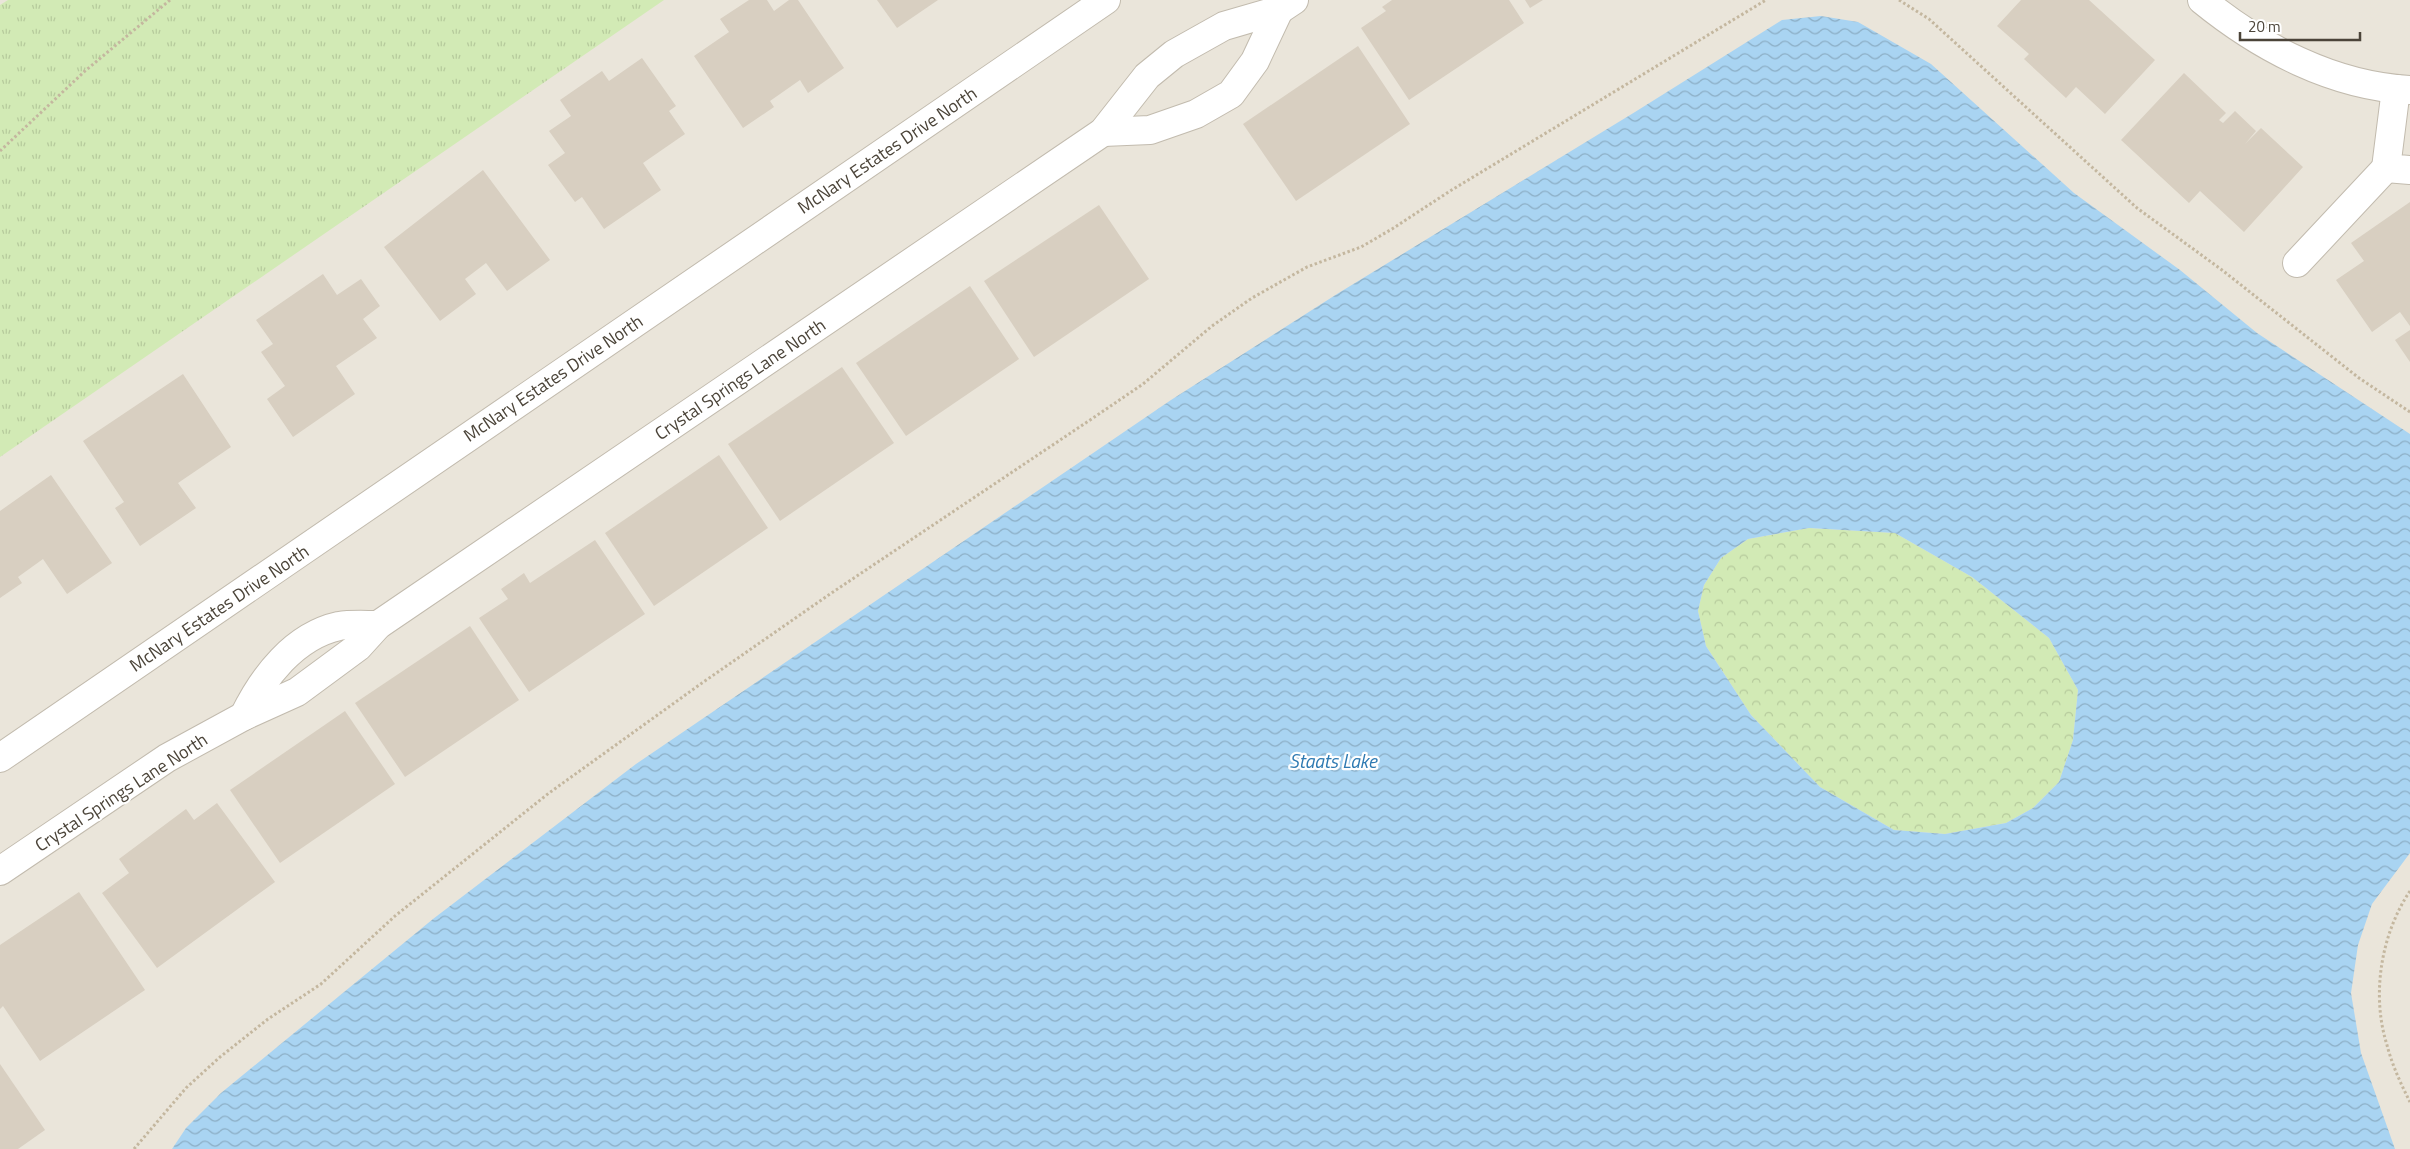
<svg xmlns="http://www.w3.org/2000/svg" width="2410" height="1149" font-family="'Titillium Web',sans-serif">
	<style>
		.residential { fill: #eae5da }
		.grass { fill: url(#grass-tufts) }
		.forest { fill: url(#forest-crowns) }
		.water { fill: url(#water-waves); fill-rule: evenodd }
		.building { fill: #d8cfc1 }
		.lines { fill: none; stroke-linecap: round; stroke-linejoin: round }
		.minor-casing { stroke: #c2bbae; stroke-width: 30 }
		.path { stroke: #c4b79f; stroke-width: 3; stroke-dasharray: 2.5 2.5; stroke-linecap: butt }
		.minor { stroke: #fff; stroke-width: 28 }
		.labels { text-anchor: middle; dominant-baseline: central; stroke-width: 4.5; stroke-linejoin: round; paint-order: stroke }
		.street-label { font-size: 18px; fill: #4b4439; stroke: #fff }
		.water-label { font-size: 19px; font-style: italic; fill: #2e7ab2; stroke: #fff }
	</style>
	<defs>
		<pattern id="grass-tufts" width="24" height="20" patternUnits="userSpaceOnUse" patternTransform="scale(1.25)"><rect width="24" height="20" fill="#d2eab5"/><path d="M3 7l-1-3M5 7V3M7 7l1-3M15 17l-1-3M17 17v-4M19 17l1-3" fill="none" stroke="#b6ca9c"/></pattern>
		<pattern id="forest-crowns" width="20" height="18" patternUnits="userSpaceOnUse" patternTransform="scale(1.25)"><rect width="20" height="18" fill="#d2eab5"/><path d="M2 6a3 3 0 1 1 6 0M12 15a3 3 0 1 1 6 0" fill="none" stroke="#b6ca9c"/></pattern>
		<pattern id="water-waves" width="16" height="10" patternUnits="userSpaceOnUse" patternTransform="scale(1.25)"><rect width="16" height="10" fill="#a9d4f2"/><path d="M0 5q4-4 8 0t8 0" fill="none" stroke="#8caec5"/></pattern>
	</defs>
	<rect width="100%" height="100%" fill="#f6f3ec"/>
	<rect class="residential" x="0" y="0" width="2410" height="1149"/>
	<path class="grass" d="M 8,0 L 664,0 L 0,457 L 0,5 Z"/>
	<path class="forest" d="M 1809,528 L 1895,533 L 1972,577 L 2049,638 L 2078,690 L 2073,740 L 2059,782 L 2033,808 L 2006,823 L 1945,834 L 1894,830 L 1820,787 L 1751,715 L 1706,646 L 1698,611 L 1704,585 L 1721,558 L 1748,539 Z"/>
	<path class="water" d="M 1821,16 L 1858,22 L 1931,64 L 2074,193 L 2180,270 L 2257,333 L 2410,434 L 2410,853 L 2372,904 L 2358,945 L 2351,993 L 2361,1053 L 2395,1149 L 172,1149 L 186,1128 L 221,1093 L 433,919 L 636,764 L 1171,400 L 1337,294 L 1635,112 L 1782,20 ZM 1809,528 L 1895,533 L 1972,577 L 2049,638 L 2078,690 L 2073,740 L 2059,782 L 2033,808 L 2006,823 L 1945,834 L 1894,830 L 1820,787 L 1751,715 L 1706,646 L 1698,611 L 1704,585 L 1721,558 L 1748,539 Z"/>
	<g class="building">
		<path d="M 749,0 L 767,0 L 774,11 L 789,0 L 798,0 L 844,68 L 808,93 L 800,80 L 770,101 L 774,107 L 743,128 L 694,56 L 729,32 L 720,19 Z"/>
		<path d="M 877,0 L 938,0 L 897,28 Z"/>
		<path d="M 1392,0 L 1509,0 L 1524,23 L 1409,100 L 1361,28 L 1386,11 L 1382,7 Z"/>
		<path d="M 1525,0 L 1543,0 L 1530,8 Z"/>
		<path d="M 2021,0 L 2089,0 L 2155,60 L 2105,114 L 2076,87 L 2066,98 L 2024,59 L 2029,54 L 1997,26 Z"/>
		<path d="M 1358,46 L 1410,124 L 1296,201 L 1243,124 Z"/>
		<path d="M 642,58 L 676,106 L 669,111 L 685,134 L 643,163 L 661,190 L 604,229 L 582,197 L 575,202 L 548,165 L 565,153 L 549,131 L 571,116 L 560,100 L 602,71 L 609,81 Z"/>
		<path d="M 2184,73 L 2226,113 L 2219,120 L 2223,123 L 2235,111 L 2256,131 L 2245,144 L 2261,128 L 2303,167 L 2244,232 L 2200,191 L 2189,203 L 2121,140 Z"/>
		<path d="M 483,170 L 550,260 L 507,291 L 486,263 L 465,279 L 476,294 L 440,321 L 384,247 Z"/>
		<path d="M 2410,202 L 2410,326 L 2400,312 L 2372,332 L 2336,280 L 2364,261 L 2351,243 Z"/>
		<path d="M 1099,205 L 1149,279 L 1034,357 L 984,281 Z"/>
		<path d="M 323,274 L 337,295 L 361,279 L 380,306 L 363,319 L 377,338 L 336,366 L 355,394 L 293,437 L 267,399 L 285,386 L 261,352 L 273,344 L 256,320 Z"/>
		<path d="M 970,286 L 1019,359 L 906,436 L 856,363 Z"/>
		<path d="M 2410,330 L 2410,362 L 2395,340 Z"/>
		<path d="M 842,367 L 894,443 L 780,521 L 728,444 Z"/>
		<path d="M 183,374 L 231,447 L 178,483 L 196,508 L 140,546 L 115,508 L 124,502 L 83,441 Z"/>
		<path d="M 719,455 L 768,528 L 654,606 L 605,533 Z"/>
		<path d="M 51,475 L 112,563 L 67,594 L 43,559 L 18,577 L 22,583 L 0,598 L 0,511 Z"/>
		<path d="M 595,540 L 645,614 L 529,692 L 479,618 L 508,599 L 501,589 L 524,573 L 530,583 Z"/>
		<path d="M 470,626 L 519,700 L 405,777 L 355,703 Z"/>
		<path d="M 345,711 L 395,784 L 280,863 L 230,790 Z"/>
		<path d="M 217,803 L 275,882 L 157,968 L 102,893 L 129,873 L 119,859 L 186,809 L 194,820 Z"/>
		<path d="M 79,892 L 145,990 L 40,1061 L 3,1006 L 0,1009 L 0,945 Z"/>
		<path d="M 0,1064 L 45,1130 L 18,1149 L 0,1149 Z"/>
	</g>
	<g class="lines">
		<defs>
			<g id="minor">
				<path d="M 2202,0 C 2261,48 2333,86 2410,90"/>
				<path d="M 2396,89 L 2386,168 L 2410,170"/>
				<path d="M 1103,132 L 1150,130 L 1196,114 L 1231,94 L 1255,61 L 1279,10"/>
				<path d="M 2297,263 L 2386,168"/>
				<path d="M 244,716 C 263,677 294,636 339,626 C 351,624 365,625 378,625"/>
				<path d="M 0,758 L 1106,0"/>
				<path d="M 0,871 L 167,758 L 244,716 L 297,692 L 358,647 L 378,625 L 1103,132 L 1147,76 L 1174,54 L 1224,26 L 1279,10 L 1294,0"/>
			</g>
		</defs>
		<use href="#minor" class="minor-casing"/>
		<g class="path">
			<path d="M 1899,0 L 1929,19 L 2137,208 L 2222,270 L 2359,378 L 2410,412"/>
			<path d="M 0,151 L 85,71 L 170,0"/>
			<path d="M 2410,891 C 2381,934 2371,995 2387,1045 C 2392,1065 2401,1084 2410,1102"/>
			<path d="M 134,1149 L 186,1088 L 220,1057 L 268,1019 L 321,984 L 395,916 L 549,793 L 702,683 L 830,594 L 1093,418 L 1143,384 L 1212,326 L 1252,298 L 1307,267 L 1361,247 L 1392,229 L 1450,191 L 1766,0"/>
		</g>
		<use href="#minor" class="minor"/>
	</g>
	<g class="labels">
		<g class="street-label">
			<text transform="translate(887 150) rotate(-34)">McNary Estates Drive North</text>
			<text transform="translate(553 378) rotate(-34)">McNary Estates Drive North</text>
			<text transform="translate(740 379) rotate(-34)">Crystal Springs Lane North</text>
			<text transform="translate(219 608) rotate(-34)">McNary Estates Drive North</text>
			<text transform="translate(121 792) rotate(-33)">Crystal Springs Lane North</text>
		</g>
		<g class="water-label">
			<text x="1333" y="760">Staats Lake</text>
		</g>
	</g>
	<path d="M2240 32v8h120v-8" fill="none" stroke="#4b4439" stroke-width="2.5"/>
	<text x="2248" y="32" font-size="15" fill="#4b4439" stroke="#ffffff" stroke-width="4" paint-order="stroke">20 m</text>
</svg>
